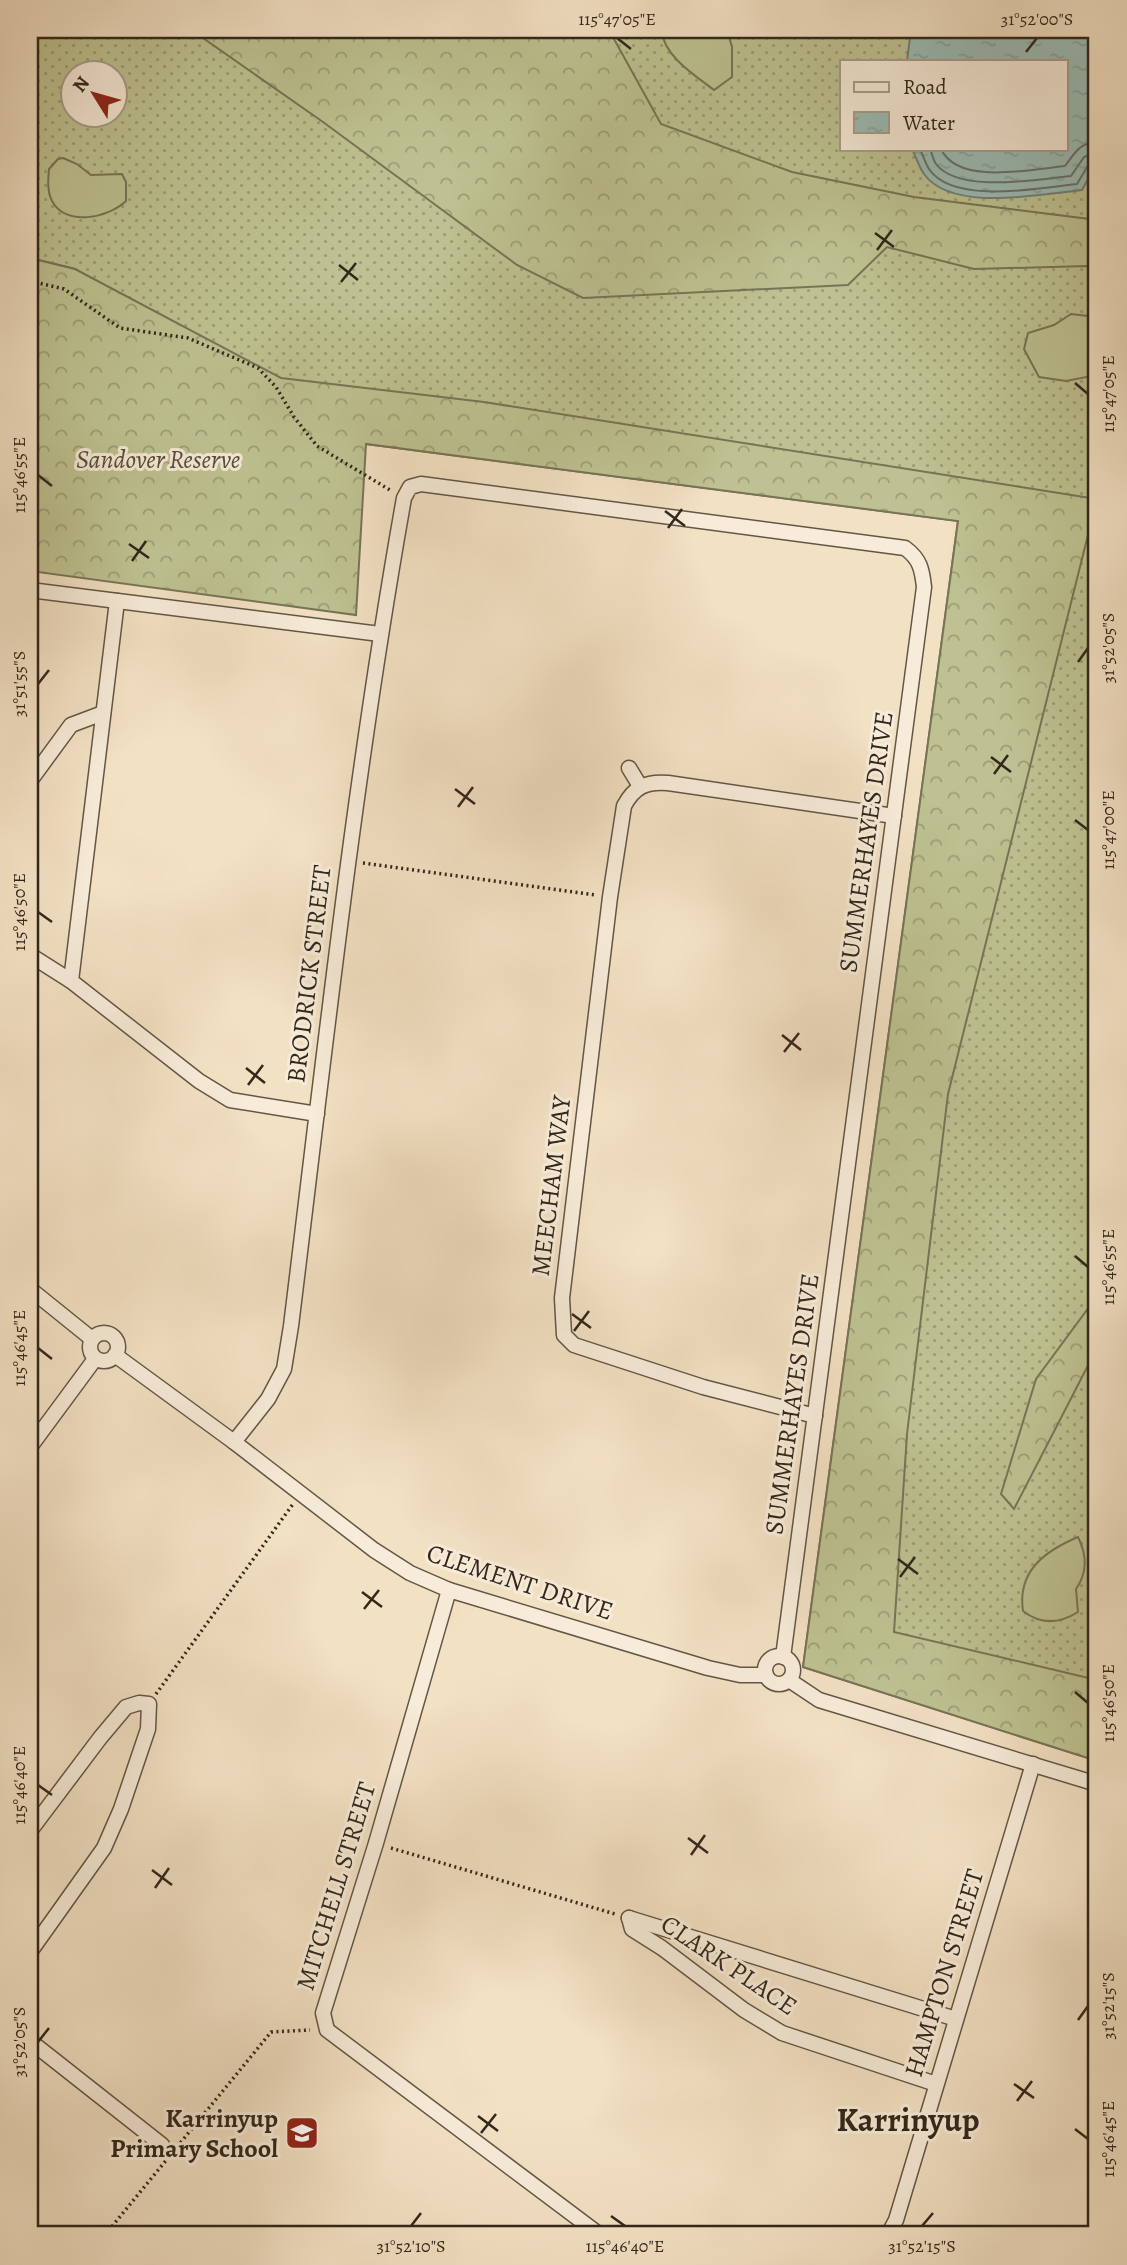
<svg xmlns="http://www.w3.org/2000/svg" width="1127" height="2265" font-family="Alegreya,serif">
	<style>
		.grass { fill: url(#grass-dots); stroke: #787456; stroke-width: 2; fill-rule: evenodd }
		.forest { fill: url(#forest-crowns); stroke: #787456; stroke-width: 2 }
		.garden { fill: #bec292; stroke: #787456; stroke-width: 2 }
		.water { fill: url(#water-ripples); stroke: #718179; stroke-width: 2 }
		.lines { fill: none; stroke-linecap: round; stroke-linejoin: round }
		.shore { stroke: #667269; stroke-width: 2 }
		.street-casing { stroke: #625645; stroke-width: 17 }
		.path { stroke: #31271b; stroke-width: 3.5; stroke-dasharray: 2 3.5; stroke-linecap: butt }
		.street { stroke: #f7ecd9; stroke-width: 14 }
		.ticks { fill: none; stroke: #31271b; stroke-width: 2.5 }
		.labels { text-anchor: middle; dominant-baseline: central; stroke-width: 6; stroke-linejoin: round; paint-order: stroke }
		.park-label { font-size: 26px; font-style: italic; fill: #544e39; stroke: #f7ecd9 }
		.street-label { font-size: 26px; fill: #31271b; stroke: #f7ecd9 }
		.poi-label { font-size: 26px; font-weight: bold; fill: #31271b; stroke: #f7ecd9; text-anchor: end }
		.district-label { font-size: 33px; font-weight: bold; fill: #31271b; stroke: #f7ecd9 }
		.neatline { fill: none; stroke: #31271b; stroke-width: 2.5 }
		.ticks-label { font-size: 18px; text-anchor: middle; fill: #31271b }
	</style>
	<defs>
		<pattern id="grass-dots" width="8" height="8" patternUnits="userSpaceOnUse" patternTransform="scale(1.75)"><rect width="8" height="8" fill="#bec292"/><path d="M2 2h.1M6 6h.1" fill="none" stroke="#9b9e76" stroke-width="1.8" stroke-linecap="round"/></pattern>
		<pattern id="forest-crowns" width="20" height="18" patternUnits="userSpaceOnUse" patternTransform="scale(1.75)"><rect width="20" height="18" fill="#bec292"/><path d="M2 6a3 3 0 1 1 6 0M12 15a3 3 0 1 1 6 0" fill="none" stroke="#9b9e76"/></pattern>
		<pattern id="water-ripples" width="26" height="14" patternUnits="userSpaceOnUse" patternTransform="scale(1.75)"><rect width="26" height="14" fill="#9bbdb7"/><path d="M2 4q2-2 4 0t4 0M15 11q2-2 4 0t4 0" fill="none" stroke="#86a29d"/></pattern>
	</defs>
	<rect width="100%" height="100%" fill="#f3e1c4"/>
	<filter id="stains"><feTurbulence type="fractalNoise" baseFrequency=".00286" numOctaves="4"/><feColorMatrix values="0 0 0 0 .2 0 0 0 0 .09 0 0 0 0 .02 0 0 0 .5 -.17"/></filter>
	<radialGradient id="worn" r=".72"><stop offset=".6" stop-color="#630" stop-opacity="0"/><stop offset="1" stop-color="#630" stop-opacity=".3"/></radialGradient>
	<path class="grass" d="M 30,30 L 1097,30 L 1097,1761 L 803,1667 L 958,521 L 366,444 L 75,269 L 30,258 ZM 842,61 L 1066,61 L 1066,149 L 842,149 ZM 74,74 L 116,74 L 116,116 L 74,116 Z"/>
	<g class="forest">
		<path d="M 181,30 L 609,30 L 661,124 L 792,172 L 914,197 L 1097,220 L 1097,272 L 1087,266 L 974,269 L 887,247 L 848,285 L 583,298 L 517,265 L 323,122 L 200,36 Z"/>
		<path d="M 30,258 L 75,269 L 281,378 L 484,402 L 1097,499 L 948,1094 L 907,1434 L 894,1632 L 1097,1680 L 1097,1761 L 803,1667 L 958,521 L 366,444 L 356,615 L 30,571 Z"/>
		<path d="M 1097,1280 L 1097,1348 L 1014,1509 L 1001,1494 L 1036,1379 L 1092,1303 Z"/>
	</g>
	<g class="garden">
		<path d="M 661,30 L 727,30 L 732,47 L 732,77 L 714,90 C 693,74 665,57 661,30 Z"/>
		<path d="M 63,158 L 77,164 L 91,175 L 122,174 L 126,182 L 126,201 C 108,218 66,227 52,201 C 47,191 48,180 49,169 L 58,159 Z"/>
		<path d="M 1071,314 L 1088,316 L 1097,333 L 1097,375 L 1066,381 L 1039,377 L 1024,349 L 1028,333 L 1054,325 Z"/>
		<path d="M 1078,1537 C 1087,1555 1088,1572 1076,1589 L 1078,1612 C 1059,1624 1041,1625 1023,1611 C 1017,1571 1045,1551 1078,1537 Z"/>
	</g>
	<path class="water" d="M 911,30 L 1097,30 L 1097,163 L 1082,190 C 1041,194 952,213 924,174 C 919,167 916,157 912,149 L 1066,149 L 1066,61 L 907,61 Z"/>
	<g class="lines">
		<g class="shore">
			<path d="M 920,149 C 923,155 925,163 929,169 C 953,205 1040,188 1077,184 L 1089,164 L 1097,161"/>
			<path d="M 930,149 C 932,153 933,160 936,164 C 959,194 1038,179 1071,176 L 1084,157 L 1097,152"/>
			<path d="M 941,149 C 958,186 1032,169 1065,166 C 1075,153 1079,143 1097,142"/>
		</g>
		<defs>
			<g id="street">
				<path d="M 30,590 L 380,634"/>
				<path d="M 629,768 L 640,786"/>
				<path d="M 30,781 L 71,725 L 103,713"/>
				<path d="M 30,955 L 71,981 L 199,1081 L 230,1100 L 317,1114"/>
				<path d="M 71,981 L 117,601"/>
				<path d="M 30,1289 L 92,1339"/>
				<circle cx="104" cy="1347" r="14"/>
				<path d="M 115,1355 L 234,1442 L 374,1550 L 410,1573 L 449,1590 L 708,1668 L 740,1675 L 766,1675"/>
				<path d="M 815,1416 L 703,1387 L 574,1345 L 564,1335 L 562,1298 L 610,897 L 624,806 C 634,787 646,781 668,783 L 894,816"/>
				<path d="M 234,1442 L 268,1399 L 284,1369 L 291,1326 C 325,1049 355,773 404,498 L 410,487 L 421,484 L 905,548 C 920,559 922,569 924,587 L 783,1657"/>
				<path d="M 30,1447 L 95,1359"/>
				<path d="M 449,1590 L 376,1843 L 323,2013 L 327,2030 L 600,2235"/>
				<circle cx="779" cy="1670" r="14"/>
				<path d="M 789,1680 L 819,1700 L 1097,1784"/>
				<path d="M 30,1831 L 100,1738 L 126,1707 L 139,1703 L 149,1704 L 148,1729 L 121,1809 L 104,1848 L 30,1952"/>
				<path d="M 629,1918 L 632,1929 L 662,1948 L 744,2010 L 782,2033 L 936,2084"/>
				<path d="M 629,1918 L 956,2019"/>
				<path d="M 30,2041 L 162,2145"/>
				<path d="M 888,2235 L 896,2220 L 1033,1764"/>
			</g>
		</defs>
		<use href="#street" class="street-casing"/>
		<g class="path">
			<path d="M 30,281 L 64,289 L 120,328 L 188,338 L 258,368 L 276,387 L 294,417 L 317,446 L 390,490"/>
			<path d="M 363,863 L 595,895"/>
			<path d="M 156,1694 L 293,1504"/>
			<path d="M 391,1848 L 615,1914"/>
			<path d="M 177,2147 L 271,2032 L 310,2030"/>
			<path d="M 105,2235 L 168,2158"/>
		</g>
		<use href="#street" class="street"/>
	</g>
	<path class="ticks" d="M 617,38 L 631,49M 1026,52 L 1037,38M 875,233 L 894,247M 877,250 L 892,230M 339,265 L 358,280M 341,282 L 356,263M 1075,383 L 1088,394M 38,475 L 52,486M 665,511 L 685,526M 668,528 L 682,509M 129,544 L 149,558M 132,561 L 146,541M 1078,662 L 1088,648M 38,684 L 49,670M 991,757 L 1011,772M 994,774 L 1008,755M 455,789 L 475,804M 458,807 L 473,787M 1075,820 L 1088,830M 38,912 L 52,922M 782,1035 L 801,1050M 784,1052 L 799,1033M 246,1068 L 265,1083M 248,1085 L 263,1065M 1075,1256 L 1088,1267M 572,1314 L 591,1328M 574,1331 L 589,1311M 38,1348 L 52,1359M 898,1559 L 918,1574M 900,1577 L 915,1557M 362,1592 L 382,1607M 364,1609 L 379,1590M 1075,1692 L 1088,1703M 38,1785 L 52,1795M 688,1838 L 708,1853M 691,1855 L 705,1835M 152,1870 L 172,1885M 155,1888 L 169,1868M 1078,2020 L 1088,2006M 38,2042 L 49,2028M 1014,2084 L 1034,2098M 1017,2101 L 1032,2081M 478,2116 L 498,2131M 1075,2129 L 1088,2139M 481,2133 L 496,2114M 611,2216 L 625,2226M 411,2226 L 421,2213M 922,2226 L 933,2213"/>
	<defs>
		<symbol id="school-square" viewBox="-11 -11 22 22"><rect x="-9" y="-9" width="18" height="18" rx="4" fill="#8f2418" stroke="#f7ecd9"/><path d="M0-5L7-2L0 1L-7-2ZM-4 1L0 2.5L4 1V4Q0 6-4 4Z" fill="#fff"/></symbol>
	</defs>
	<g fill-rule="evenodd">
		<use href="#school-square" x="283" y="2114" width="38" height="38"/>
	</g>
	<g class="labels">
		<g class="park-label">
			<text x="158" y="459">Sandover Reserve</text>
		</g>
		<g class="street-label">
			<text transform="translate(866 842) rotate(-82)">SUMMERHAYES DRIVE</text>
			<text transform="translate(309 974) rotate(-83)">BRODRICK STREET</text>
			<text transform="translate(551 1186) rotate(-83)">MEECHAM WAY</text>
			<text transform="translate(792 1404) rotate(-82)">SUMMERHAYES DRIVE</text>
			<text transform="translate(520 1582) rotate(18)">CLEMENT DRIVE</text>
			<text transform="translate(336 1886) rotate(-73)">MITCHELL STREET</text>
			<text transform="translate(729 1965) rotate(34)">CLARK PLACE</text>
			<text transform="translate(944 1973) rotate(-73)">HAMPTON STREET</text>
		</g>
		<g class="poi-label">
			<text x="278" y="2118">Karrinyup<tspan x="278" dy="30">Primary School</tspan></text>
		</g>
		<g class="district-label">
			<text x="908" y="2119">Karrinyup</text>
		</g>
	</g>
	<rect width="1127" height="2265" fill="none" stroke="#f3e1c4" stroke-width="77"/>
	<rect x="840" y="60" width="228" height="91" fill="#f7ecd9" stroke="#a89d8d" stroke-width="2"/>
	<rect x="854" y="82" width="35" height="10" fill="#f7ecd9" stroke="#a89d8d" stroke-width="2"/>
	<text x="903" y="94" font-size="21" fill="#31271b">Road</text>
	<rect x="854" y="112" width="35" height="21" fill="url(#water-ripples)" stroke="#a89d8d" stroke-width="2"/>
	<text x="903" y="130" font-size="21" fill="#31271b">Water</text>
	<g transform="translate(94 94) rotate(307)"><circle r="33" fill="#f7ecd9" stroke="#a89d8d" stroke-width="2"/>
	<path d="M0-5L12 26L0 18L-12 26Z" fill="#8f2418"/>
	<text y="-10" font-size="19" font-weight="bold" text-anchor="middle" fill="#31271b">N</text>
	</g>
	<rect x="38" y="38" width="1050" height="2188" class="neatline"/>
	<g class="ticks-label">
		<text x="617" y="25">115°47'05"E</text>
		<text x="1037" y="25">31°52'00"S</text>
		<text transform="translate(1108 394) rotate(-90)" y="6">115°47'05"E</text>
		<text transform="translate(19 475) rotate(-90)" y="6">115°46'55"E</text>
		<text transform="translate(1108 648) rotate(-90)" y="6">31°52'05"S</text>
		<text transform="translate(19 684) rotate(-90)" y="6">31°51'55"S</text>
		<text transform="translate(1108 830) rotate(-90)" y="6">115°47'00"E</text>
		<text transform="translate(19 912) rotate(-90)" y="6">115°46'50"E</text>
		<text transform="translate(1108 1267) rotate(-90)" y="6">115°46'55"E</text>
		<text transform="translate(19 1348) rotate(-90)" y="6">115°46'45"E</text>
		<text transform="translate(1108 1703) rotate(-90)" y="6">115°46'50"E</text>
		<text transform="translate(19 1785) rotate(-90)" y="6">115°46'40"E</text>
		<text transform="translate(1108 2006) rotate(-90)" y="6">31°52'15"S</text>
		<text transform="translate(19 2042) rotate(-90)" y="6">31°52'05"S</text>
		<text transform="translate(1108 2139) rotate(-90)" y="6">115°46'45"E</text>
		<text x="411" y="2252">31°52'10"S</text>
		<text x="625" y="2252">115°46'40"E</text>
		<text x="922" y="2252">31°52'15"S</text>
	</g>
	<rect width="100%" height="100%" filter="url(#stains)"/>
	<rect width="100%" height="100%" fill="url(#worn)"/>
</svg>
